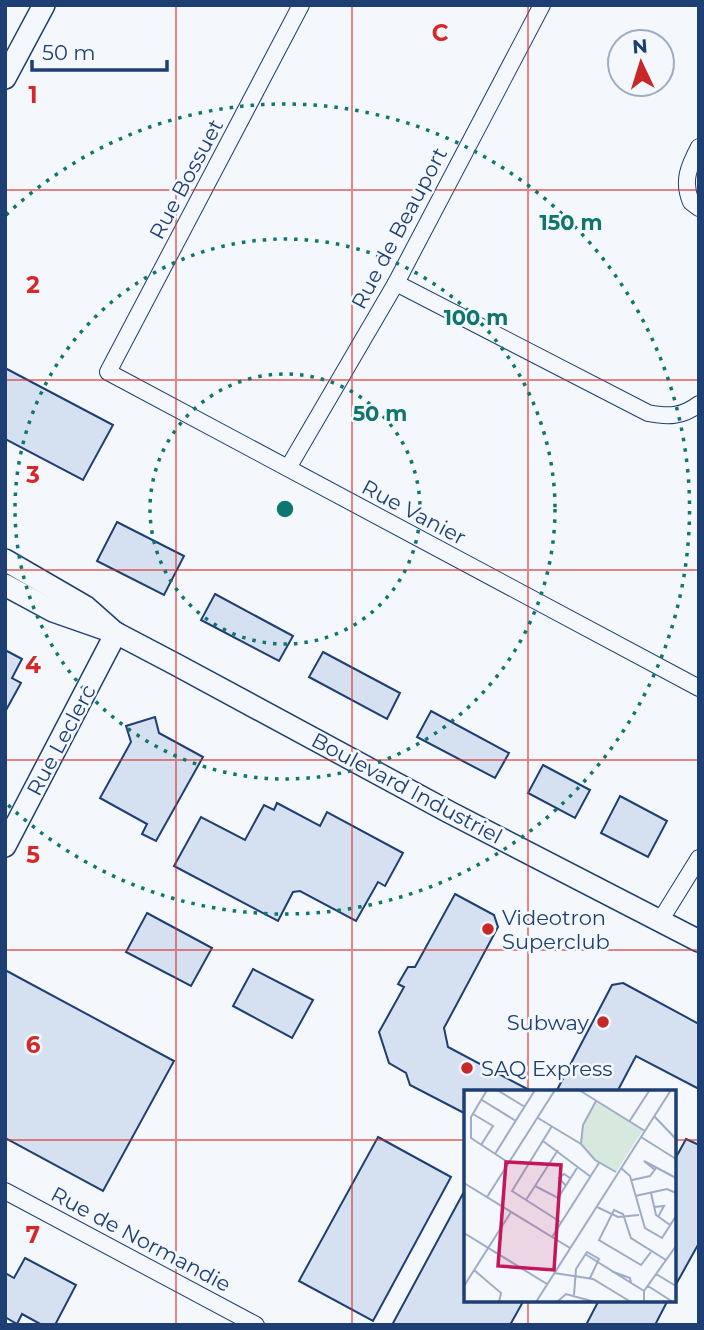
<svg xmlns="http://www.w3.org/2000/svg" width="704" height="1330" font-family="Montserrat,sans-serif">
	<style>
		.building { fill: #d5e0f0; stroke: #1d3f73; stroke-width: 2 }
		.lines { fill: none; stroke-linecap: round; stroke-linejoin: round }
		.minor-casing { stroke: #1d3f73; stroke-width: 18 }
		.tertiary-casing { stroke: #1d3f73; stroke-width: 24 }
		.minor { stroke: #f4f7fb; stroke-width: 16 }
		.tertiary { stroke: #f4f7fb; stroke-width: 21 }
		.grid { fill: none; stroke: #d62828; stroke-width: 2; stroke-opacity: 0.55 }
		.ring { fill: none; stroke: #0f766e; stroke-width: 3.5; stroke-dasharray: 3.5 7 }
		.poi-dot { fill: #c62828; stroke: #f4f7fb; stroke-width: 2.5 }
		.labels { text-anchor: middle; dominant-baseline: central; stroke-width: 5; stroke-linejoin: round; paint-order: stroke }
		.street-label { font-size: 21px; fill: #1d3f73; stroke: #f4f7fb }
		.poi-label { font-size: 21px; fill: #1d3f73; stroke: #f4f7fb; text-anchor: start }
		.inset-road { fill: none; stroke: #9eadc5; stroke-width: 2 }
		.view { fill: #c2185b; fill-opacity: 0.15; stroke: #c2185b; stroke-width: 3.5 }
		.inset-edge { fill: none; stroke: #1d3f73; stroke-width: 3.5 }
		.grid-label { font-size: 23px; text-anchor: middle; font-weight: bold; fill: #d62828; stroke: #f4f7fb; stroke-width: 5; stroke-linejoin: round; paint-order: stroke }
		.centre { fill: #0f766e; stroke: #f4f7fb; stroke-width: 3.5 }
		.ring-label { font-size: 21px; text-anchor: middle; font-weight: bold; fill: #0f766e; stroke: #f4f7fb; stroke-width: 5; stroke-linejoin: round; paint-order: stroke }
	</style>
	<rect width="100%" height="100%" fill="#f4f7fb"/>
	<g class="building">
		<path d="M 5,368 L 113,425 L 83,480 L 5,439 Z"/>
		<path d="M 117,522 L 184,556 L 164,595 L 97,561 Z"/>
		<path d="M 215,594 L 293,636 L 279,661 L 201,620 Z"/>
		<path d="M 5,650 L 22,659 L 12,678 L 21,683 L 5,712 Z"/>
		<path d="M 323,652 L 400,693 L 387,719 L 309,677 Z"/>
		<path d="M 431,711 L 509,753 L 495,778 L 417,737 Z"/>
		<path d="M 155,717 L 159,733 L 203,757 L 156,841 L 142,834 L 147,824 L 100,798 L 131,742 L 126,726 Z"/>
		<path d="M 543,765 L 590,790 L 575,818 L 528,793 Z"/>
		<path d="M 620,796 L 667,821 L 648,857 L 601,833 Z"/>
		<path d="M 277,803 L 320,826 L 327,812 L 403,853 L 385,886 L 378,882 L 356,921 L 300,891 L 293,892 L 278,921 L 174,866 L 201,817 L 245,840 L 264,805 L 274,810 Z"/>
		<path d="M 455,894 L 494,915 L 498,927 L 444,1028 L 448,1047 L 533,1092 L 466,1092 L 466,1114 L 410,1085 L 406,1073 L 389,1063 L 379,1032 L 404,987 L 398,984 L 408,967 L 415,967 Z"/>
		<path d="M 147,913 L 212,948 L 191,986 L 126,952 Z"/>
		<path d="M 253,969 L 313,1000 L 292,1038 L 233,1006 Z"/>
		<path d="M 5,970 L 174,1061 L 103,1191 L 5,1138 Z"/>
		<path d="M 623,983 L 699,1024 L 699,1089 L 636,1056 L 617,1092 L 548,1092 L 557,1090 L 612,985 Z"/>
		<path d="M 378,1137 L 451,1177 L 373,1321 L 299,1281 Z"/>
		<path d="M 686,1139 L 699,1145 L 699,1243 L 674,1288 L 674,1161 Z"/>
		<path d="M 466,1188 L 466,1300 L 524,1300 L 510,1325 L 392,1325 Z"/>
		<path d="M 25,1258 L 76,1285 L 55,1325 L 42,1325 L 22,1314 L 17,1324 L 5,1317 L 5,1273 L 14,1278 Z"/>
		<path d="M 599,1300 L 668,1300 L 655,1325 L 586,1325 Z"/>
	</g>
	<g class="lines">
		<defs>
			<g id="minor">
				<path d="M 301,5 L 108,372 L 699,688"/>
				<path d="M 699,147 C 689,166 682,181 691,202 L 699,208"/>
				<path d="M 396,283 L 648,413 C 668,417 682,417 699,404"/>
				<path d="M 288,468 L 396,283 L 542,5"/>
				<path d="M 660,921 L 699,858"/>
				<path d="M 5,1191 L 256,1325"/>
			</g>
			<g id="tertiary">
				<path d="M 5,78 L 44,5"/>
				<path d="M 5,560 L 86,607 L 112,630"/>
				<path d="M 5,585 L 53,611 L 116,633 L 175,664 L 449,812 L 699,941"/>
				<path d="M 5,846 L 116,633"/>
			</g>
		</defs>
		<use href="#minor" class="minor-casing"/>
		<use href="#tertiary" class="tertiary-casing"/>
		<use href="#minor" class="minor"/>
		<use href="#tertiary" class="tertiary"/>
	</g>
	<path class="grid" d="M 176,5 L 176,1325M 352,5 L 352,1325M 528,5 L 528,1092M 5,190 L 699,190M 5,380 L 699,380M 5,570 L 699,570M 5,760 L 699,760M 5,950 L 699,950M 5,1140 L 466,1140M 674,1140 L 699,1140M 528,1300 L 528,1325"/>
	<g class="ring">
		<circle cx="285" cy="509" r="135"/>
		<circle cx="285" cy="509" r="270"/>
		<path d="M6 215A405 405 0 1 1 6 803"/>
	</g>
	<g class="poi-dot">
		<circle cx="488" cy="929" r="7"/>
		<circle cx="603" cy="1022" r="7"/>
		<circle cx="467" cy="1068" r="7"/>
	</g>
	<g class="labels">
		<g class="street-label">
			<text transform="translate(186 179) rotate(-62)">Rue Bossuet</text>
			<text transform="translate(399 228) rotate(-62)">Rue de Beauport</text>
			<text transform="translate(414 512) rotate(28)">Rue Vanier</text>
			<text transform="translate(61 740) rotate(-62)">Rue Leclerc</text>
			<text transform="translate(407 788) rotate(28)">Boulevard Industriel</text>
			<text transform="translate(141 1239) rotate(28)">Rue de Normandie</text>
		</g>
		<g class="poi-label">
			<text x="502" y="917">Videotron<tspan x="502" dy="24">Superclub</tspan></text>
			<text x="589" y="1022" text-anchor="end">Subway</text>
			<text x="481" y="1068">SAQ Express</text>
		</g>
	</g>
	<g transform="translate(464 1090)">
		<rect width="212" height="212" fill="#f4f7fb"/>
		<path d="M 132,11 L 179,40 L 152,82 L 131,70 L 117,52 L 119,35 Z" fill="#d7e8df"/>
		<path class="inset-road" d="M 23,0 L 7,27 L 7,48 L 45,73M 33,0 L 61,17M 115,0 L 181,41M 18,10 L 52,31M 132,11 L 119,35 L 117,54 L 131,70 L 152,82M 9,24 L 29,36 L 17,55M 190,26 L 212,49M 74,28 L 117,54M 165,32 L 185,1M 88,36 L 48,101 L 98,133M 177,47 L 212,69M 79,51 L 127,87M 31,64 L 71,0M 157,78 L 166,86 L 181,138 L 198,148 L 212,126M 191,80 L 180,71 L 212,88M 168,90 L 186,86 L 192,78M 0,93 L 106,158M 71,96 L 94,108 L 113,78M 102,96 L 95,88 L 100,84 L 106,88M 187,103 L 192,125 L 206,135M 171,106 L 203,99 L 212,103M 23,107 L 91,0M 62,110 L 94,60M 133,117 L 154,127 L 175,125M 190,117 L 200,116 L 194,127M 0,143 L 83,194M 88,147 L 135,73M 187,162 L 177,175 L 135,150 L 150,120 L 159,124 L 167,148 L 202,170M 121,164 L 180,201M 10,180 L 37,203 L 35,212M 147,181 L 166,188 L 167,193M 90,183 L 129,189 L 167,212M 192,184 L 212,196M 0,196 L 47,122M 184,196 L 209,212M 110,205 L 112,179 L 123,162 L 135,169 L 126,188M 72,212 L 207,0M 93,212 L 102,204 L 131,212M 180,212 L 180,201 L 212,156"/>
		<path class="view" d="M 42,72 L 97,75 L 90,180 L 34,176 Z"/>
		<rect width="212" height="212" class="inset-edge"/>
	</g>
	<g class="grid-label">
		<text x="440" y="41">C</text>
		<text x="33" y="103">1</text>
		<text x="33" y="293">2</text>
		<text x="33" y="483">3</text>
		<text x="33" y="673">4</text>
		<text x="33" y="863">5</text>
		<text x="33" y="1053">6</text>
		<text x="33" y="1243">7</text>
	</g>
	<circle cx="285" cy="509" r="10" class="centre"/>
	<g class="ring-label">
		<text x="571" y="230">150 m</text>
		<text x="476" y="325">100 m</text>
		<text x="380" y="421">50 m</text>
	</g>
	<rect width="704" height="1330" fill="none" stroke="#1d3f73" stroke-width="14"/>
	<g transform="translate(641 63) rotate(356)"><circle r="33" fill="#f4f7fb" stroke="#9eadc5" stroke-width="2"/>
	<path d="M0-5L12 26L0 18L-12 26Z" fill="#c62828"/>
	<text y="-10" font-size="19" font-weight="bold" text-anchor="middle" fill="#1d3f73">N</text>
	</g>
	<path d="M32 60v10h135v-10" fill="none" stroke="#1d3f73" stroke-width="3.5"/>
	<text x="42" y="60" font-size="21" fill="#1d3f73" stroke="#f4f7fb" stroke-width="5" paint-order="stroke">50 m</text>
</svg>
